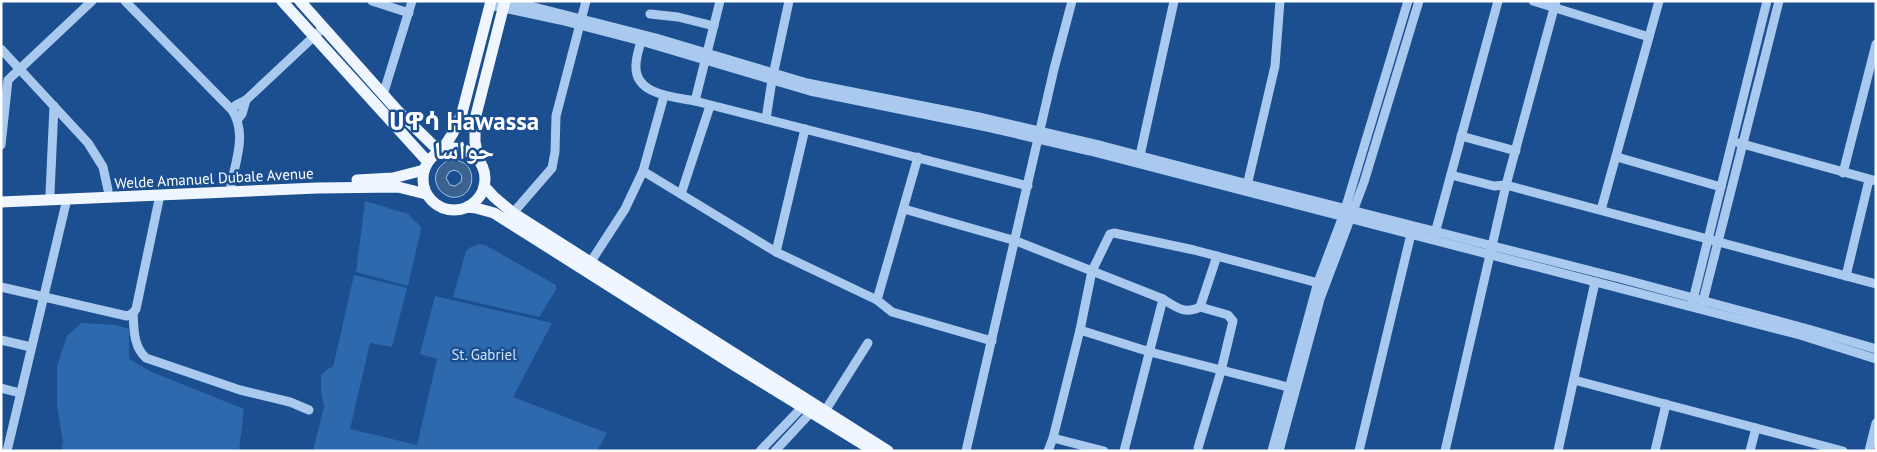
<svg xmlns="http://www.w3.org/2000/svg" width="1877" height="452" font-family="'PT Sans','Noto Naskh Arabic','Noto Sans Ethiopic',sans-serif">
	<style>
		.green { fill: #2e69ad }
		.water { fill: #3c6290; stroke: #9cc4f0; fill-rule: evenodd }
		.lines { fill: none; stroke-linecap: round; stroke-linejoin: round }
		.minor { stroke: #a9c9ee; stroke-width: 9 }
		.major { stroke: #f0f6ff; stroke-width: 11 }
		.labels { text-anchor: middle; dominant-baseline: central; stroke-width: 5; stroke-linejoin: round; paint-order: stroke }
		.street-label { font-size: 15px; fill: #fff; stroke: #1b4f8f }
		.park-label { font-size: 15px; fill: #cfe3fa; stroke: #1b4f8f }
		.town-label { font-size: 25px; font-weight: bold; fill: #fff; stroke: #1b4f8f }
	</style>
	<rect width="100%" height="100%" fill="#1b4f8f"/>
	<g class="green">
		<path d="M 365,201 L 408,214 L 421,227 L 420,234 L 408,286 L 356,272 Z"/>
		<path d="M 480,244 L 485,245 L 556,285 L 556,290 L 539,317 L 453,297 L 466,251 L 471,247 Z"/>
		<path d="M 354,275 L 407,288 L 392,347 L 370,343 L 350,429 L 417,445 L 437,359 L 420,354 L 435,296 L 552,323 L 513,397 L 607,433 L 597,451 L 313,451 L 324,407 L 321,390 L 321,375 L 329,368 L 333,367 Z"/>
		<path d="M 81,323 L 116,325 L 129,329 L 129,359 L 152,372 L 244,409 L 239,451 L 61,451 L 63,442 L 57,405 L 57,366 L 67,336 Z"/>
	</g>
	<path class="water" d="M 449,160 C 481,157 477,201 451,197 C 446,196 442,193 439,189 C 431,177 438,165 449,160 ZM 454,170 C 461,172 463,176 461,182 L 455,186 L 450,185 L 446,178 L 449,172 Z"/>
	<g class="lines">
		<g class="minor">
			<path d="M 125,1 L 232,110 C 247,133 236,160 231,185"/>
			<path d="M 372,1 L 409,13"/>
			<path d="M 510,1 L 656,38 L 807,83 L 979,117 L 1103,146 L 1248,184 L 1623,279 L 1808,329 L 1876,349"/>
			<path d="M 1533,1 L 1649,37"/>
			<path d="M 490,5 L 560,20 L 641,41 L 810,91 L 987,127 L 1090,151 L 1800,335 L 1876,359"/>
			<path d="M 650,14 L 678,17 L 714,26"/>
			<path d="M 641,41 C 639,49 636,57 636,65 C 634,95 674,97 695,101 L 1028,186"/>
			<path d="M 1,49 L 88,143 L 103,167 L 108,190"/>
			<path d="M 383,95 L 412,1"/>
			<path d="M 695,101 L 720,1"/>
			<path d="M 232,110 L 236,105 L 246,100 L 324,27"/>
			<path d="M 238,119 L 242,114 L 246,100"/>
			<path d="M 766,119 L 772,80 L 789,1"/>
			<path d="M 1461,136 L 1516,151"/>
			<path d="M 1739,143 L 1876,181"/>
			<path d="M 1,145 L 8,80 L 92,1"/>
			<path d="M 1617,157 L 1721,187"/>
			<path d="M 1139,160 L 1174,1"/>
			<path d="M 643,171 L 776,252 L 877,300 L 892,312 L 992,341"/>
			<path d="M 1843,173 L 1876,44"/>
			<path d="M 1451,175 L 1494,186 L 1506,185 L 1876,284"/>
			<path d="M 1246,190 L 1275,66 L 1280,1"/>
			<path d="M 50,193 L 54,106"/>
			<path d="M 681,194 L 710,106"/>
			<path d="M 904,209 L 1016,241 L 1163,299 C 1176,307 1185,315 1200,307 L 1217,256"/>
			<path d="M 1601,210 L 1659,1"/>
			<path d="M 513,213 L 552,168 L 555,152 L 556,116 L 586,1"/>
			<path d="M 1434,237 L 1498,1"/>
			<path d="M 776,252 L 805,129"/>
			<path d="M 590,263 L 625,209 L 643,171 L 664,96"/>
			<path d="M 1846,276 L 1869,180"/>
			<path d="M 1,287 L 127,316 L 133,313 L 136,309 L 160,195"/>
			<path d="M 877,300 L 918,157"/>
			<path d="M 1692,304 L 1767,1"/>
			<path d="M 1702,305 L 1779,1"/>
			<path d="M 133,313 C 134,329 133,346 146,358 L 240,390 L 290,402 L 309,410"/>
			<path d="M 1080,330 L 1150,352 L 1288,387"/>
			<path d="M 1,340 L 31,347"/>
			<path d="M 1574,380 L 1843,451"/>
			<path d="M 1,388 L 20,393"/>
			<path d="M 825,411 L 868,343"/>
			<path d="M 1053,438 L 1104,451"/>
			<path d="M 1198,448 L 1221,371 L 1233,321 L 1228,315 L 1200,307"/>
			<path d="M 7,451 L 67,199"/>
			<path d="M 760,451 L 806,403"/>
			<path d="M 775,451 L 815,408"/>
			<path d="M 966,451 L 1054,69 L 1072,1"/>
			<path d="M 1048,451 L 1053,438 L 1080,330 L 1092,271 L 1110,234 L 1114,233 L 1194,250 L 1322,284"/>
			<path d="M 1124,451 L 1163,299"/>
			<path d="M 1272,451 L 1318,282 L 1343,216 L 1408,1"/>
			<path d="M 1279,451 L 1320,299 L 1364,182 L 1419,1"/>
			<path d="M 1359,451 L 1411,234"/>
			<path d="M 1445,451 L 1506,185 L 1556,1"/>
			<path d="M 1558,451 L 1595,282"/>
			<path d="M 1655,451 L 1666,404"/>
			<path d="M 1750,451 L 1756,428"/>
			<path d="M 1869,451 L 1876,423"/>
		</g>
		<g class="major">
			<path d="M 282,1 L 428,162"/>
			<path d="M 300,1 L 397,110 L 439,151"/>
			<circle cx="454" cy="179" r="31"/>
			<path d="M 442,150 L 453,133 L 462,113 L 491,1"/>
			<path d="M 479,161 L 475,142 L 475,119 L 505,1"/>
			<path d="M 357,180 L 393,178 L 424,170"/>
			<path d="M 484,186 L 494,197 L 513,213 L 888,451"/>
			<path d="M 1,202 L 317,188 L 398,187 L 426,194"/>
			<path d="M 467,207 L 476,208 L 494,213 L 734,365 L 874,451"/>
		</g>
	</g>
	<g class="labels">
		<g class="street-label">
			<text transform="translate(214 178) rotate(-3)">Welde Amanuel Dubale Avenue</text>
		</g>
		<g class="park-label">
			<text x="484" y="354">St. Gabriel</text>
		</g>
		<g class="town-label">
			<text x="464" y="121">ሀዋሳ Hawassa<tspan x="464" dy="29">حواسا</tspan></text>
		</g>
	</g>
	<rect width="1877" height="452" fill="none" stroke="#ffffff" stroke-width="5"/>
</svg>
